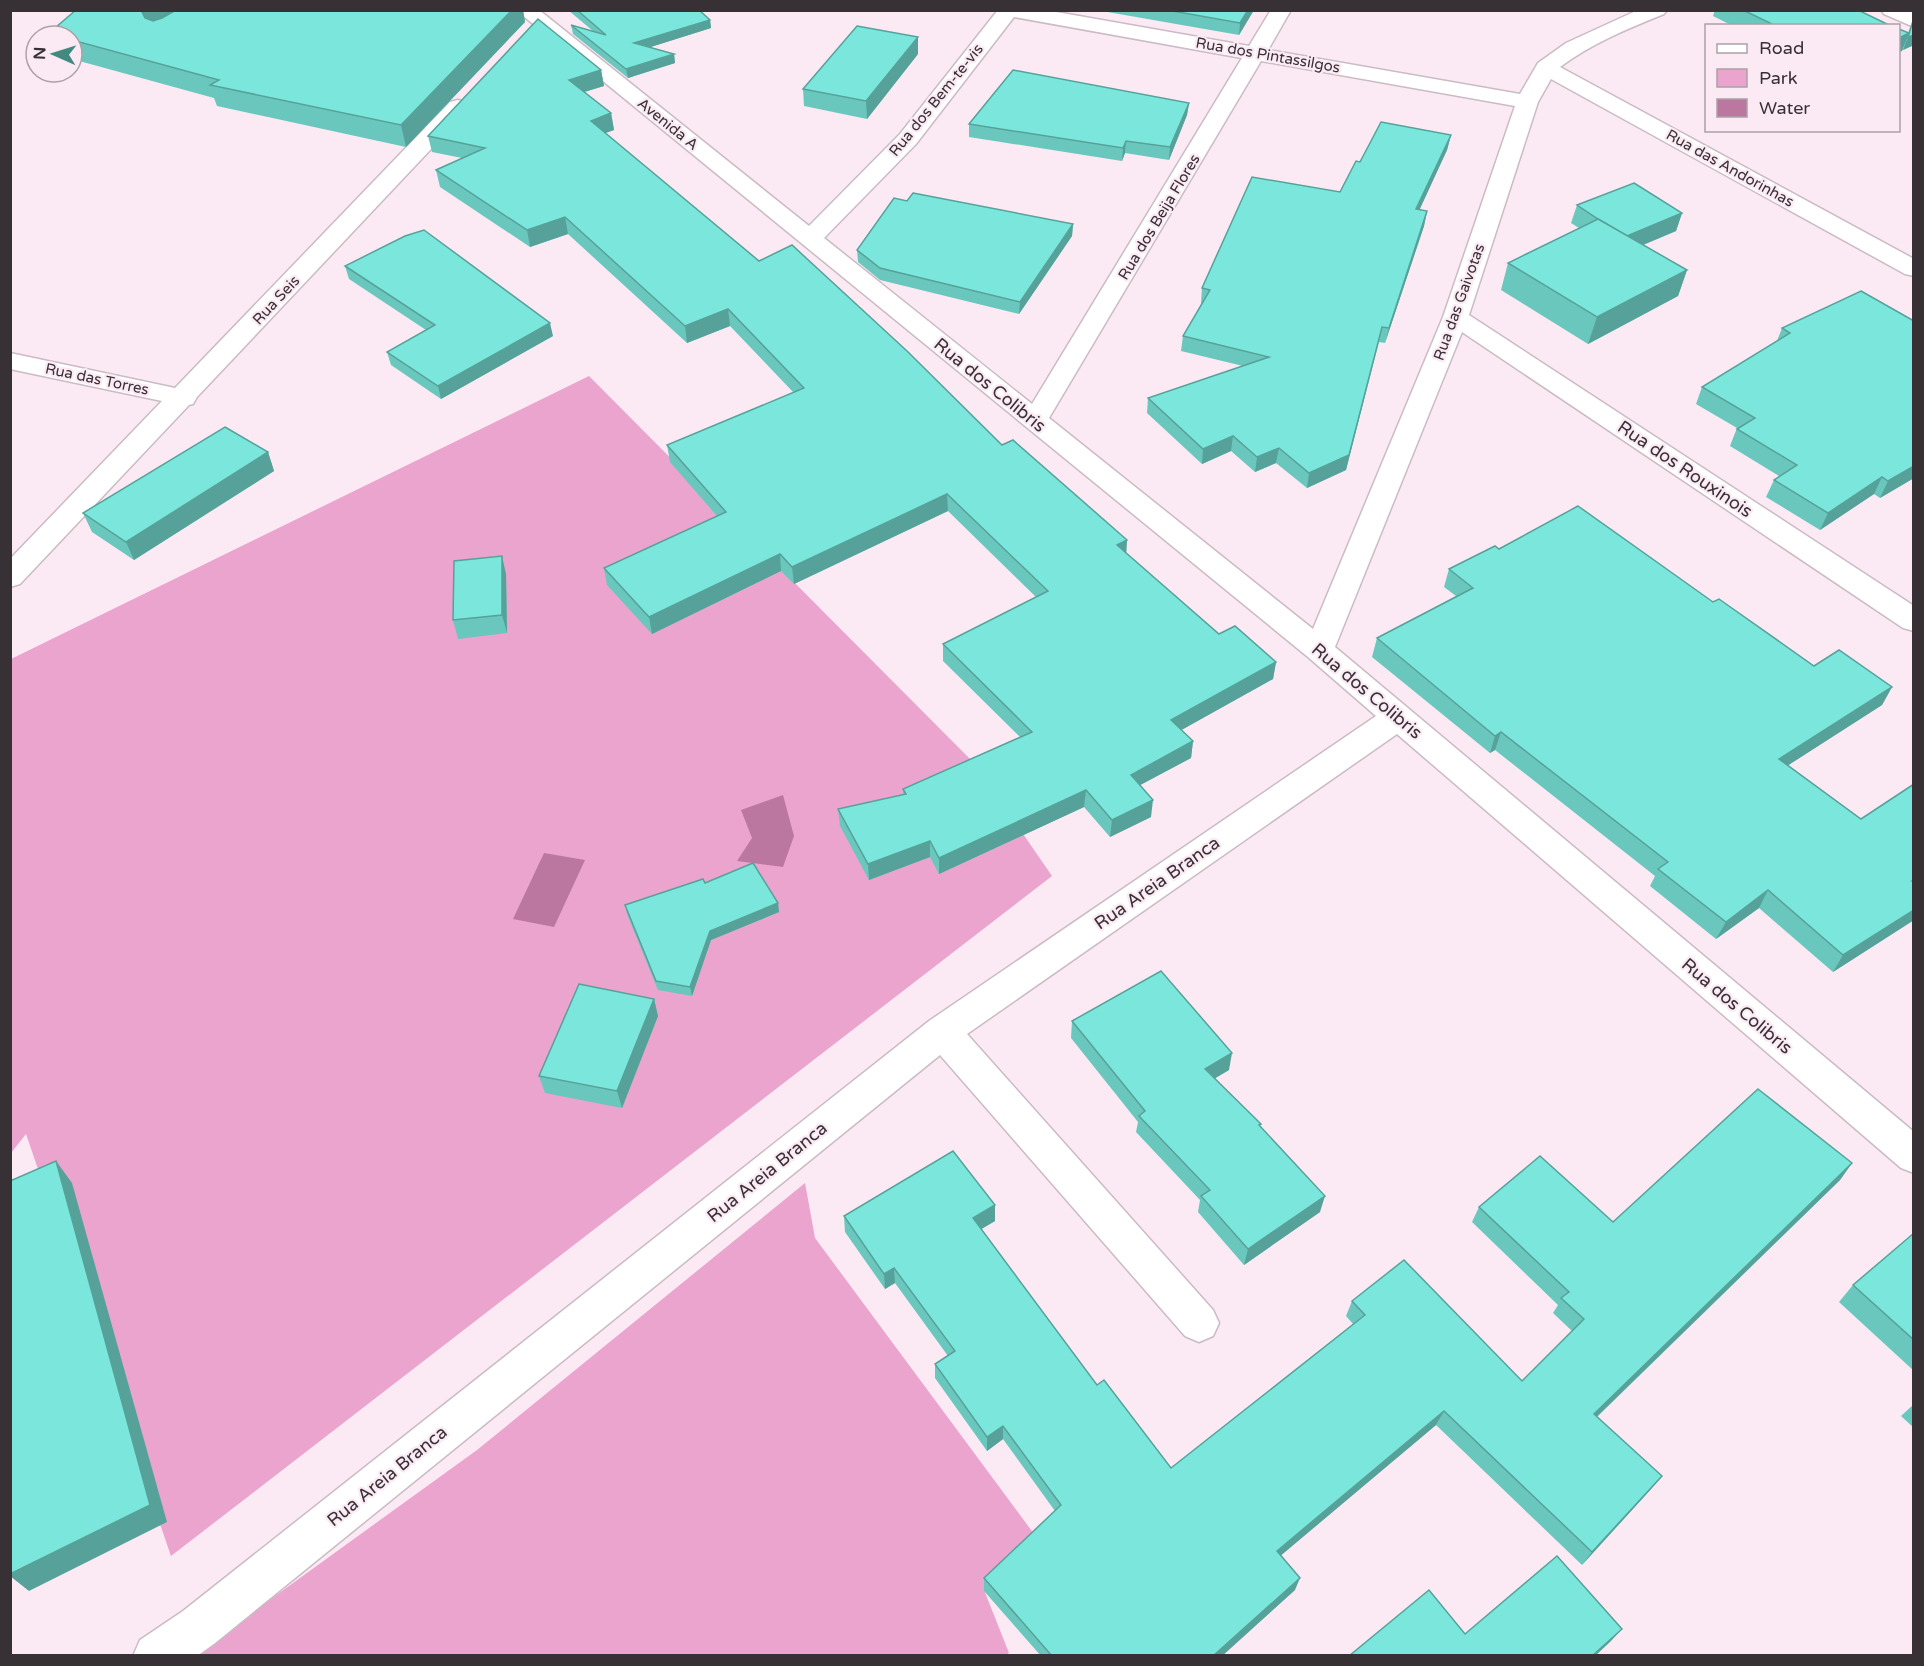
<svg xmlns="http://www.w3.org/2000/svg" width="1924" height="1666" font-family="'Varela Round',sans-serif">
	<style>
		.green { fill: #eaa4ce }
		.water { fill: #bc77a1 }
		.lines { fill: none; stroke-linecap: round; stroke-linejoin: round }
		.minor-casing { stroke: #cbbbc4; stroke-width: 3 }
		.minor { fill: #fff; fill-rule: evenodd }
		.wall { fill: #6ac7bd }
		.shaded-wall { fill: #56a29a }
		.building { fill: #7be7dc; stroke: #56a29a; stroke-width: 1.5 }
		.labels { text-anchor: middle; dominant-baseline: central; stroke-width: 4.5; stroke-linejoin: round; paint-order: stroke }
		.far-street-label { font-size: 15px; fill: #373135; stroke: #fbeaf3 }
		.street-label { font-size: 18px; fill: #373135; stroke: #fbeaf3 }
	</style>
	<rect width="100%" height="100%" fill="#fbeaf3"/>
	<g class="green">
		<path d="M 589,376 L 974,763 L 1052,876 L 171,1556 L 26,1134 L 11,1153 L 11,659 Z"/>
		<path d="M 805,1183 L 815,1238 L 1037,1538 L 984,1590 L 1009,1653 L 1006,1655 L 192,1656 L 477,1450 Z"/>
	</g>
	<g class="water">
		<path d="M 783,795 L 794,836 L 783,867 L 737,861 L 752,838 L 741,810 Z"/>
		<path d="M 544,853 L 585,860 L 554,927 L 513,919 Z"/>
	</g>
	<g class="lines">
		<defs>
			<g id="minor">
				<path d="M 516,10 L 539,10 L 809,226 L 900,134 L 998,10 L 1045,10 L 1249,46 L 1271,10 L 1291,10 L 1268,50 L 1520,94 L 1538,63 L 1566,43 L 1638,10 L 1667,10 L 1664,14 C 1627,29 1592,43 1560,67 L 1914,259 L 1914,276 L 1905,274 L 1551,79 L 1538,102 L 1469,315 L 1914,606 L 1914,631 L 1903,628 L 1462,332 L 1335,647 L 1914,1132 L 1914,1173 L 1901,1168 L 1397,734 L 967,1034 L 1213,1310 L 1219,1323 L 1213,1336 L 1199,1342 L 1185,1336 L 940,1055 L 215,1643 L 197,1656 L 133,1656 L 140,1640 L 183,1611 L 929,1021 L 1376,716 L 1308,657 ZM 1014,17 L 1242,58 L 1032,404 L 824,238 L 916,144 ZM 1261,61 L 1515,106 L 1443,317 L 1313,629 L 1049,418 Z"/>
				<path d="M 1881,10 L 1908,10 L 1914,13 L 1914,27 L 1884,14 Z"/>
				<path d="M 458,100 L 466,102 L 469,107 L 466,112 L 197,397 L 193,404 L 189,405 L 20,584 L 10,587 L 10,559 L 162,401 L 10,369 L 10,353 L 175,388 L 450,102 Z"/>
			</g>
		</defs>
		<use href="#minor" class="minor-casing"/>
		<use href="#minor" class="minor"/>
	</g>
	<g class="wall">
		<path d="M 76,10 L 523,10 L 525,22 L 406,147 L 217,106 L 214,98 L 72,59 L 72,36 L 49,36 L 48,34 Z"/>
		<path d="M 568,10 L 699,10 L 710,20 L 711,28 L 650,47 L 674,54 L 675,63 L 628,78 L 573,34 L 571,25 L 593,31 Z"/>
		<path d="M 1096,10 L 1254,10 L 1239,35 Z"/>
		<path d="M 1715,10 L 1858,10 L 1891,26 L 1733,26 L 1713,16 Z"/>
		<path d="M 1914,17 L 1914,45 L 1903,50 L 1905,42 L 1902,51 L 1899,52 L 1899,29 L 1908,33 Z"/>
		<path d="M 918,54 L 867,119 L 804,106 L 803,89 Z"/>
		<path d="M 601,70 L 604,86 L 584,92 L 611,113 L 614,130 L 605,133 L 759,261 L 1127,540 L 1126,553 L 1219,634 L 1276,662 L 1273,679 L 1181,730 L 1193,741 L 1191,758 L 1140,785 L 1151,817 L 1110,837 L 1084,807 L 939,874 L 930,857 L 869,880 L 840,826 L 838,809 L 903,795 L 903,789 L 1020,737 L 943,661 L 943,644 L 1036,597 L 948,511 L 794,584 L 781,571 L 652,634 L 607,585 L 604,568 L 717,516 L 670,462 L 667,445 L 794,393 L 730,326 L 687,343 L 568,234 L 530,247 L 440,187 L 436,170 L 462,158 L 432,152 L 428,136 Z"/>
		<path d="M 1189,103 L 1187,115 L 1169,160 L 1125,153 L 1122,161 L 969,137 L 969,124 Z"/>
		<path d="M 1451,135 L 1447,150 L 1419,210 L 1427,211 L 1424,226 L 1385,343 L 1379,342 L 1346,470 L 1307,488 L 1276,463 L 1255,472 L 1231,451 L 1202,464 L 1147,413 L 1148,398 L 1243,366 L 1181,351 L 1183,336 L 1202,304 L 1201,303 L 1202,288 L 1340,192 L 1360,162 Z"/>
		<path d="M 1577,205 L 1682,213 L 1676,231 L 1643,245 L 1687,270 L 1678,296 L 1588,344 L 1501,290 L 1508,263 L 1579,228 L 1571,223 Z"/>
		<path d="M 1073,224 L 1072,236 L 1019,314 L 880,280 L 858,262 L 857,250 Z"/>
		<path d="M 345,266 L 553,336 L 441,399 L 391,365 L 387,352 L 426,330 L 349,279 Z"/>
		<path d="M 1861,291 L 1914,478 L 1880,498 L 1874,494 L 1820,530 L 1766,497 L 1774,480 L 1779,476 L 1730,446 L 1737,428 L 1696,404 L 1702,387 L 1777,341 L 1782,328 Z"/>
		<path d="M 268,452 L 274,471 L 134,560 L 92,532 L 83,513 Z"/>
		<path d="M 1499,549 L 1713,602 L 1814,666 L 1892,687 L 1882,705 L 1788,765 L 1861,819 L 1914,784 L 1914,920 L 1833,972 L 1759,908 L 1716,939 L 1650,886 L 1655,876 L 1495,750 L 1490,753 L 1372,657 L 1377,638 L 1456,596 L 1444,587 L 1449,569 Z"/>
		<path d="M 506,574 L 507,633 L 458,639 L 453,620 Z"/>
		<path d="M 705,883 L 778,903 L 779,912 L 711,940 L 692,996 L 658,990 L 627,914 L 625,905 Z"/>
		<path d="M 654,999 L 658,1016 L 622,1108 L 545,1093 L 539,1076 Z"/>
		<path d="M 1072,1021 L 1229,1070 L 1215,1078 L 1261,1124 L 1260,1126 L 1320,1212 L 1244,1265 L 1198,1212 L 1200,1200 L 1136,1132 L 1138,1122 L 1071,1038 Z"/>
		<path d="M 1852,1163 L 1840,1180 L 1597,1417 L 1651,1489 L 1582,1565 L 1436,1425 L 1281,1555 L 1295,1590 L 1222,1656 L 1041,1656 L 984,1591 L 984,1578 L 1055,1511 L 1003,1439 L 987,1451 L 935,1378 L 935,1364 L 948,1356 L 895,1283 L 885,1289 L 845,1232 L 844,1216 L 995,1221 L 981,1229 L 1097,1385 L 1171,1468 L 1353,1324 L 1346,1316 L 1352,1301 L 1522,1381 L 1572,1331 L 1553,1313 L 1558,1305 L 1472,1222 L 1479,1207 L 1613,1222 Z"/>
		<path d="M 1914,1233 L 1914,1371 L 1839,1302 L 1853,1285 Z"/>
		<path d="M 1914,1404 L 1914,1428 L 1901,1416 Z"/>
	</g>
	<g class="shaded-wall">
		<path d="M 143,10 L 180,10 L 149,33 L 142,12 Z"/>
		<path d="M 512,10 L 523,10 L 525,22 L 406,147 L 401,125 Z"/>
		<path d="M 1248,10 L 1254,10 L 1239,35 L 1240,23 Z"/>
		<path d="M 710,20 L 711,28 L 635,52 L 634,43 Z"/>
		<path d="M 1909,33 L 1902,51 L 1899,52 L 1899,38 Z"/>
		<path d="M 1914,35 L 1914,45 L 1903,50 L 1908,37 Z"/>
		<path d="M 918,37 L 918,54 L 867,119 L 866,101 Z"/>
		<path d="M 674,54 L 675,63 L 628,78 L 626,69 Z"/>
		<path d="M 601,70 L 604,86 L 571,96 L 569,80 Z"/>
		<path d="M 1189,103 L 1187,115 L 1169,160 L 1170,147 Z"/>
		<path d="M 611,113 L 614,130 L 594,137 L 591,121 Z"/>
		<path d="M 1451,135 L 1447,150 L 1413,224 L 1416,209 Z"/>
		<path d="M 1126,141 L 1125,153 L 1122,161 L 1123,148 Z"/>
		<path d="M 1427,211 L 1424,226 L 1385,343 L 1389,328 Z"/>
		<path d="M 1682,213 L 1676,231 L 1619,255 L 1624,237 Z"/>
		<path d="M 565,217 L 568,234 L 530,247 L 527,230 Z"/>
		<path d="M 1073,224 L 1072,236 L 1019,314 L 1020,302 Z"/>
		<path d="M 1687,270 L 1678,296 L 1588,344 L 1597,317 Z"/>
		<path d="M 728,309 L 730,326 L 687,343 L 685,326 Z"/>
		<path d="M 550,323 L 553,336 L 441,399 L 438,386 Z"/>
		<path d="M 1382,327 L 1346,470 L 1307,488 L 1309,473 Z"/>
		<path d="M 1233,436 L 1231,451 L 1202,464 L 1203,449 Z"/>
		<path d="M 1279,448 L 1276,463 L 1255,472 L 1257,457 Z"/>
		<path d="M 268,452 L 274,471 L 134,560 L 126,542 Z"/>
		<path d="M 1914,466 L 1914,478 L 1880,498 L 1888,481 Z"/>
		<path d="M 1882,477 L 1874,494 L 1820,530 L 1828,513 Z"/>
		<path d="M 947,494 L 948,511 L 794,584 L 792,567 Z"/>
		<path d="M 1127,540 L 1126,557 L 1117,545 Z"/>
		<path d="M 780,554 L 781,571 L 652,634 L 649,617 Z"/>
		<path d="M 502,556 L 506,574 L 507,633 L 502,615 Z"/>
		<path d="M 1276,662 L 1273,679 L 1169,737 L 1171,720 Z"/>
		<path d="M 1892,687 L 1882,705 L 1770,777 L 1779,759 Z"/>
		<path d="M 1501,732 L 1495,750 L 1490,753 L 1495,736 Z"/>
		<path d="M 1193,741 L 1191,758 L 1129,791 L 1131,775 Z"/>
		<path d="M 1086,790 L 1084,807 L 939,874 L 939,858 Z"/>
		<path d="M 1153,800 L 1151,817 L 1110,837 L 1112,820 Z"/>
		<path d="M 930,841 L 930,857 L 869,880 L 868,864 Z"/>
		<path d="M 1768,890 L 1759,908 L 1716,939 L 1726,922 Z"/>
		<path d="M 778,903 L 779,912 L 711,940 L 692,996 L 690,987 L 710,931 Z"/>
		<path d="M 1914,910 L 1914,920 L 1833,972 L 1843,955 Z"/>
		<path d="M 654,999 L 658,1016 L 622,1108 L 617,1091 Z"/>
		<path d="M 1232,1053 L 1229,1070 L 1202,1086 L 1205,1069 Z"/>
		<path d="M 56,1161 L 72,1183 L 167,1522 L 29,1591 L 10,1576 L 10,1574 Z"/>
		<path d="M 1852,1163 L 1840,1180 L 1585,1428 L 1594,1414 Z"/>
		<path d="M 1325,1196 L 1320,1212 L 1244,1265 L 1248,1249 Z"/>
		<path d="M 995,1205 L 995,1221 L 973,1234 L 973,1218 Z"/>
		<path d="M 894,1268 L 895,1283 L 885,1289 L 884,1274 Z"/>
		<path d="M 1444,1411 L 1436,1425 L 1272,1563 L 1277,1551 Z"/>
		<path d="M 1003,1426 L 1003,1439 L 987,1451 L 987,1437 Z"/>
		<path d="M 1662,1476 L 1651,1489 L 1582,1565 L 1592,1552 Z"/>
		<path d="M 1300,1578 L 1295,1590 L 1222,1656 L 1213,1656 Z"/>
		<path d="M 1622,1629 L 1610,1642 L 1595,1656 L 1592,1656 Z"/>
	</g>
	<g class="building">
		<path d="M 76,10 L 143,10 L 142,12 L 145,18 L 153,21 L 162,18 L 176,10 L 512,10 L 401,125 L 210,85 L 219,80 L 72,40 L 72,36 L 55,36 L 48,34 Z"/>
		<path d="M 577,10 L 699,10 L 710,20 L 634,43 L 674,54 L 626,69 L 571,25 L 606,35 Z"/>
		<path d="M 1167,10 L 1248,10 L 1240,23 Z"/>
		<path d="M 1743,10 L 1858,10 L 1891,26 L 1776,26 Z"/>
		<path d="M 1914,18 L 1914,35 L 1908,37 Z"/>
		<path d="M 538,19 L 601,70 L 569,80 L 611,113 L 591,121 L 759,261 L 792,245 L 907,351 L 1002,445 L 1013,440 L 1127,540 L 1117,545 L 1219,634 L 1235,626 L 1276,662 L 1171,720 L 1193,741 L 1131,775 L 1153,800 L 1112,820 L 1086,790 L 939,858 L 930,841 L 868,864 L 838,809 L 906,794 L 903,789 L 1032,732 L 943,644 L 1048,591 L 947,494 L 792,567 L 780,554 L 649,617 L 604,568 L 726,512 L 667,445 L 804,388 L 728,309 L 685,326 L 565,217 L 527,230 L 436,170 L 485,148 L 428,136 Z"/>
		<path d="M 857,26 L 918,37 L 866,101 L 803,89 Z"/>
		<path d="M 1899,29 L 1909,33 L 1899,38 Z"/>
		<path d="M 1013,70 L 1189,103 L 1170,147 L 1126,141 L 1123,148 L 969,124 Z"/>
		<path d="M 1381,122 L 1451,135 L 1416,209 L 1427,211 L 1389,328 L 1382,327 L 1349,455 L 1309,473 L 1279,448 L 1257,457 L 1233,436 L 1203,449 L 1148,398 L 1269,357 L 1183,336 L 1210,290 L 1202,288 L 1252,177 L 1340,192 L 1356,161 L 1360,162 Z"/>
		<path d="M 1634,183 L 1682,213 L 1627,236 L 1598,219 L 1577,205 Z"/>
		<path d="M 913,193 L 1073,224 L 1020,302 L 880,268 L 857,250 L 894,198 L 907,201 Z"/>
		<path d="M 1598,219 L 1687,270 L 1597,317 L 1508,263 Z"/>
		<path d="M 424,230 L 550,323 L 438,386 L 387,352 L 435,325 L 345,266 L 405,236 Z"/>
		<path d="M 1861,291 L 1914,321 L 1914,466 L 1888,481 L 1882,477 L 1828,513 L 1774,480 L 1797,465 L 1737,429 L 1755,418 L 1702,387 L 1790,333 L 1782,328 Z"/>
		<path d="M 225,427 L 268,452 L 126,542 L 83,513 Z"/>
		<path d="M 1578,506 L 1713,602 L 1719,599 L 1814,666 L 1839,650 L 1892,687 L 1779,759 L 1861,819 L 1914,784 L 1914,880 L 1912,881 L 1914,882 L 1914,910 L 1843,955 L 1768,890 L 1726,922 L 1658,869 L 1668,862 L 1501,732 L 1495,736 L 1377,638 L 1473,588 L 1449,569 L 1495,546 L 1499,549 Z"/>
		<path d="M 502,556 L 502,615 L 453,620 L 454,561 Z"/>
		<path d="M 753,863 L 778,903 L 710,931 L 690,987 L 656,981 L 625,905 L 703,879 L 705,883 Z"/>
		<path d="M 1161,971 L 1232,1053 L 1205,1069 L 1261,1124 L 1259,1125 L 1325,1196 L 1248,1249 L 1201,1196 L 1210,1190 L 1139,1116 L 1145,1111 L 1072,1021 Z"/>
		<path d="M 579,984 L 654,999 L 617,1091 L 539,1076 Z"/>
		<path d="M 1758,1089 L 1852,1163 L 1594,1414 L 1662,1476 L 1592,1552 L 1444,1411 L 1277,1551 L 1300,1578 L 1213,1656 L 1052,1656 L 984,1578 L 1061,1505 L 1003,1426 L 987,1437 L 935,1364 L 955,1351 L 894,1268 L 884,1274 L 844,1216 L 953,1151 L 995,1205 L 973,1218 L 1097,1385 L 1104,1380 L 1171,1468 L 1365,1315 L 1352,1301 L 1404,1260 L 1522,1381 L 1584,1319 L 1561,1298 L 1569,1292 L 1479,1207 L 1540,1156 L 1613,1222 Z"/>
		<path d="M 56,1161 L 150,1505 L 10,1574 L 10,1181 Z"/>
		<path d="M 1914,1233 L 1914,1340 L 1853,1285 Z"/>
		<path d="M 1557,1556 L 1622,1629 L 1592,1656 L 1349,1656 L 1429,1590 L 1465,1634 Z"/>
	</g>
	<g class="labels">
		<g class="far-street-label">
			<text transform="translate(1268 55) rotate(10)">Rua dos Pintassilgos</text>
			<text transform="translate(936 100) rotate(-51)">Rua dos Bem-te-vis</text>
			<text transform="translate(668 124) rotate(39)">Avenida A</text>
			<text transform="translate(1730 168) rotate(29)">Rua das Andorinhas</text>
			<text transform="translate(1159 217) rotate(-59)">Rua dos Beija Flores</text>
			<text transform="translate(276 300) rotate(-47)">Rua Seis</text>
			<text transform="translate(1459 302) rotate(-70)">Rua das Gaivotas</text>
			<text transform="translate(97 379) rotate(12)">Rua das Torres</text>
		</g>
		<g class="street-label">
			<text transform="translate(990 385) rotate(39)">Rua dos Colibris</text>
			<text transform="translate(1685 469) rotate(34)">Rua dos Rouxinois</text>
			<text transform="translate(1367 691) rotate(40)">Rua dos Colibris</text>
			<text transform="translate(1157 883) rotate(-35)">Rua Areia Branca</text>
			<text transform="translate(1737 1006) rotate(40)">Rua dos Colibris</text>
			<text transform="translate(767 1172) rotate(-39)">Rua Areia Branca</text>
			<text transform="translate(387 1476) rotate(-39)">Rua Areia Branca</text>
		</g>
	</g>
	<rect width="1924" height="1666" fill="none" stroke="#373135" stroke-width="24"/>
	<rect x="1705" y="24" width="195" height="108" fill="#fbeaf3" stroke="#ada0a7" stroke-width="1.5"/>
	<rect x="1717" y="44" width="30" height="9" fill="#ffffff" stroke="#ada0a7" stroke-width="1.5"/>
	<text x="1759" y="54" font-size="18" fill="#373135">Road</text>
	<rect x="1717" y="69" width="30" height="18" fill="#eaa4ce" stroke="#ada0a7" stroke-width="1.5"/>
	<text x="1759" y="84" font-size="18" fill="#373135">Park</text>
	<rect x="1717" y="99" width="30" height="18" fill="#bc77a1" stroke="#ada0a7" stroke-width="1.5"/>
	<text x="1759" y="114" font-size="18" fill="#373135">Water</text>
	<g transform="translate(54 54) rotate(273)"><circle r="28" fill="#fbeaf3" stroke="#ada0a7" stroke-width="1.5"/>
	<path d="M0-4.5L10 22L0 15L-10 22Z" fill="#428981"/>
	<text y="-9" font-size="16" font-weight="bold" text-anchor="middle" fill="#373135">N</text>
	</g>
</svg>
